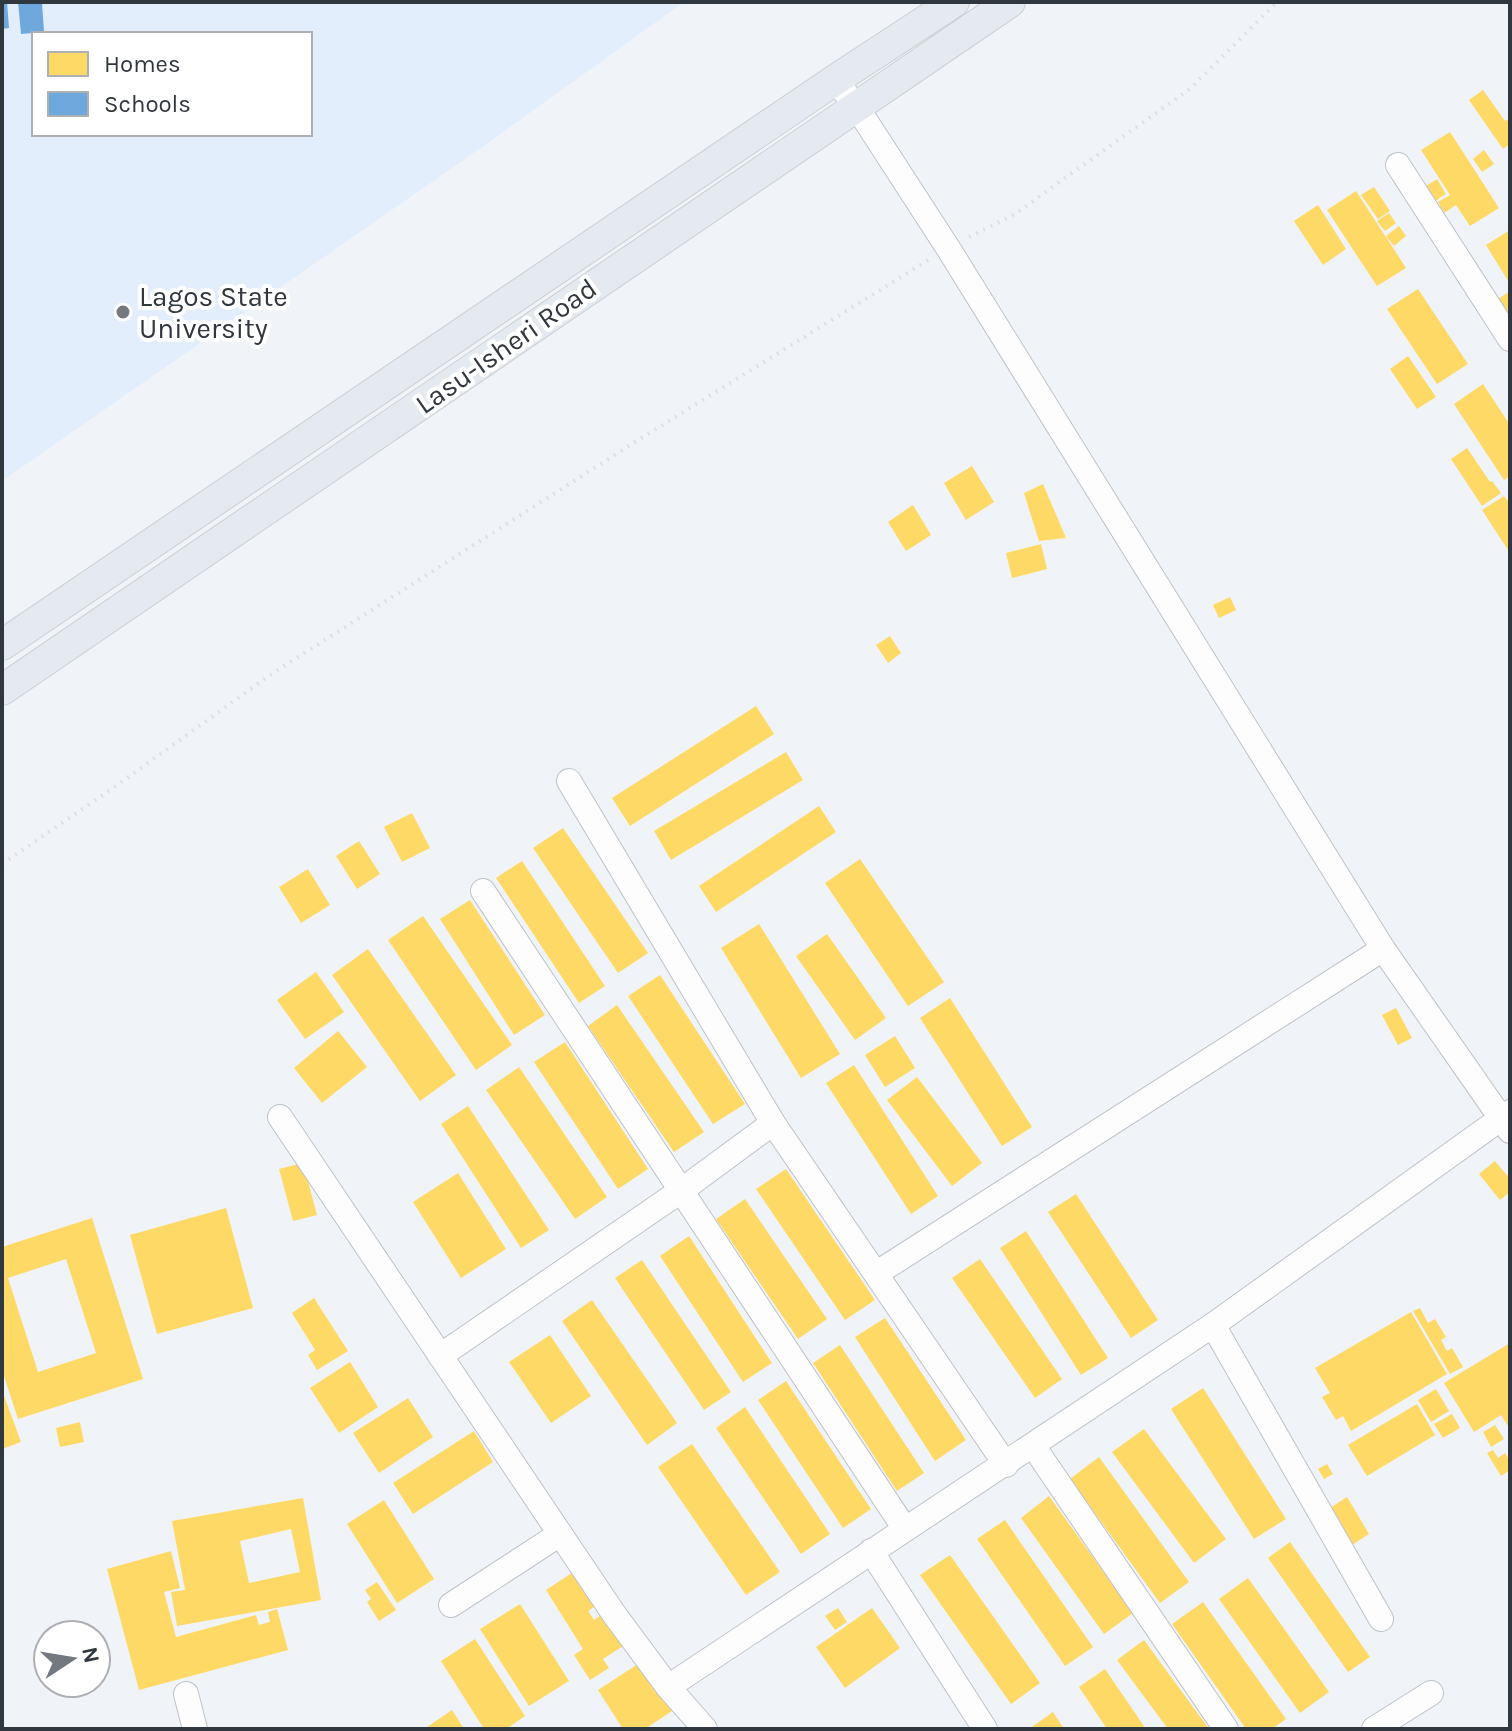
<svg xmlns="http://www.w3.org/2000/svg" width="1512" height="1731" font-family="Karla,sans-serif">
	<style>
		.built { fill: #e3eefc; fill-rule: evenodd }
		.homes { fill: #ffd966; fill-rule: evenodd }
		.schools { fill: #6fa8dc }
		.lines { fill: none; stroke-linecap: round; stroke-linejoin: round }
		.minor-casing { stroke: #bec2c8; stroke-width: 26 }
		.major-casing { stroke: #cccfd2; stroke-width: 32 }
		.path { stroke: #dfe0e1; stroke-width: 4; stroke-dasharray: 2 6; stroke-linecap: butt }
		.minor { stroke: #fdfdfe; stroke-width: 24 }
		.major { stroke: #e5eaf0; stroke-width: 30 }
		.poi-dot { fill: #747980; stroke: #fff; stroke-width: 3 }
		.labels { text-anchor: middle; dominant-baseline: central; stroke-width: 8; stroke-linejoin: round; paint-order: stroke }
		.poi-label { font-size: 28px; fill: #31373f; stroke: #fff; text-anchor: start }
		.street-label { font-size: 28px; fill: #31373f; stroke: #fff }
	</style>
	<rect width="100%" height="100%" fill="#f0f4f8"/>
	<path class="built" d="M 2,2 L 684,2 L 488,143 L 2,481 ZM 34,34 L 310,34 L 310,134 L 34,134 Z"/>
	<g class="homes">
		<path d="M 1483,90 L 1505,121 L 1510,118 L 1510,144 L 1503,149 L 1469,100 Z"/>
		<path d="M 1450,132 L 1499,208 L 1470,226 L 1456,205 L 1444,213 L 1438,202 L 1450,195 L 1421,150 Z"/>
		<path d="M 1484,150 L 1494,164 L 1482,172 L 1473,159 Z"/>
		<path d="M 1437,179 L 1446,194 L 1432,203 L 1423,188 Z"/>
		<path d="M 1374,187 L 1390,211 L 1378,219 L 1361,195 Z"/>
		<path d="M 1356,191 L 1406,268 L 1377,286 L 1327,210 Z"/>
		<path d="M 1318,205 L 1346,249 L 1323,265 L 1294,221 Z"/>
		<path d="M 1389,213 L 1396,223 L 1385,231 L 1377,221 Z"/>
		<path d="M 1399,226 L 1406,236 L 1394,246 L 1386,236 Z"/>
		<path d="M 1510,230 L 1510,284 L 1486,245 Z"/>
		<path d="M 1418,289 L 1468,364 L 1437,384 L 1387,309 Z"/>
		<path d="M 1510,291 L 1510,312 L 1508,314 L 1498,299 Z"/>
		<path d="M 1408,356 L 1436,397 L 1417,409 L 1390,369 Z"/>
		<path d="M 1483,384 L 1510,425 L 1510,476 L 1504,480 L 1454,404 Z"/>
		<path d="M 1467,448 L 1490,482 L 1492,481 L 1501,493 L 1482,506 L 1451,459 Z"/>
		<path d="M 972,466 L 994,502 L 966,520 L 944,483 Z"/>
		<path d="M 1043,484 L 1066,538 L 1039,541 L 1024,493 Z"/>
		<path d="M 1504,496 L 1510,504 L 1510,553 L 1482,510 Z"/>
		<path d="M 913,505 L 931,535 L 906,551 L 888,522 Z"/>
		<path d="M 1041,544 L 1047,569 L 1012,578 L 1006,553 Z"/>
		<path d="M 1230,597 L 1236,610 L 1219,618 L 1213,605 Z"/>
		<path d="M 890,636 L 901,653 L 888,663 L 876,645 Z"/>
		<path d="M 756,706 L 774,734 L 630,826 L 612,798 Z"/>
		<path d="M 786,752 L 803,780 L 671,860 L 654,831 Z"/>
		<path d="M 819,806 L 836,832 L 716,912 L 699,886 Z"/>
		<path d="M 412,813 L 430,848 L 402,862 L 384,827 Z"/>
		<path d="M 563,828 L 648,953 L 618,973 L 533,848 Z"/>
		<path d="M 359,841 L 380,874 L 357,889 L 336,856 Z"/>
		<path d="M 860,859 L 944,982 L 908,1006 L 825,883 Z"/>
		<path d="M 522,861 L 605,986 L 579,1003 L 496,878 Z"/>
		<path d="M 308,869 L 330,905 L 301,923 L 279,887 Z"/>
		<path d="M 470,900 L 545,1015 L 514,1035 L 440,919 Z"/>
		<path d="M 423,916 L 512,1045 L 476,1070 L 388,940 Z"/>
		<path d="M 759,924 L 840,1054 L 801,1078 L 721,948 Z"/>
		<path d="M 827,934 L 886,1018 L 855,1040 L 796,956 Z"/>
		<path d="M 368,949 L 456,1075 L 420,1101 L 332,975 Z"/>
		<path d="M 316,972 L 344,1012 L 305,1039 L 277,1000 Z"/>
		<path d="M 660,975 L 745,1104 L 713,1124 L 628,996 Z"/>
		<path d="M 950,998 L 1032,1127 L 1002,1146 L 920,1018 Z"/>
		<path d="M 617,1005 L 704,1132 L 674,1152 L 588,1026 Z"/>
		<path d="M 1396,1008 L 1412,1038 L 1398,1045 L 1382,1015 Z"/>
		<path d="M 338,1031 L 367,1067 L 322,1103 L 294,1068 Z"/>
		<path d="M 895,1036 L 915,1068 L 885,1087 L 865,1055 Z"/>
		<path d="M 565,1042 L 648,1169 L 618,1189 L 534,1062 Z"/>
		<path d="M 854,1065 L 938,1196 L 911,1214 L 826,1083 Z"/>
		<path d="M 519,1067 L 607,1197 L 575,1219 L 486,1090 Z"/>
		<path d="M 917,1077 L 982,1163 L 952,1186 L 887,1100 Z"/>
		<path d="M 468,1106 L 549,1230 L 521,1248 L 441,1124 Z"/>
		<path d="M 1495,1161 L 1510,1179 L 1510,1192 L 1500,1200 L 1479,1174 Z"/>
		<path d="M 303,1163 L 317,1215 L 293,1221 L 279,1169 Z"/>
		<path d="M 786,1169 L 875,1300 L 845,1320 L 756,1189 Z"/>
		<path d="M 458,1173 L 506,1249 L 461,1278 L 413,1202 Z"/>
		<path d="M 1076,1194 L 1158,1320 L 1131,1338 L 1048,1212 Z"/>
		<path d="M 745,1199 L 827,1319 L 798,1339 L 716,1219 Z"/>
		<path d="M 226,1208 L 253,1308 L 157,1334 L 130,1235 Z"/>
		<path d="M 92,1218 L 143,1379 L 18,1419 L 2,1370 L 2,1247 ZM 66,1259 L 96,1353 L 38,1372 L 8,1278 Z"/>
		<path d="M 1026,1231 L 1108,1358 L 1081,1375 L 1000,1248 Z"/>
		<path d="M 689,1236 L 772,1363 L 743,1382 L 660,1256 Z"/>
		<path d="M 980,1259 L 1062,1379 L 1035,1398 L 952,1278 Z"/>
		<path d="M 642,1260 L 731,1392 L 704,1410 L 615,1278 Z"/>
		<path d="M 314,1298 L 348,1351 L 317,1370 L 308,1355 L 315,1350 L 292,1313 Z"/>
		<path d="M 592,1300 L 677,1423 L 647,1445 L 562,1321 Z"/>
		<path d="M 1420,1308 L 1428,1323 L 1435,1319 L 1446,1337 L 1441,1340 L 1447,1351 L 1452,1348 L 1463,1367 L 1450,1374 L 1413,1311 Z"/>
		<path d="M 1411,1312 L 1447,1374 L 1351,1431 L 1343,1416 L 1336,1420 L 1322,1397 L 1330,1393 L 1315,1368 Z"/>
		<path d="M 885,1318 L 966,1440 L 935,1461 L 855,1337 Z"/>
		<path d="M 550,1335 L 591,1396 L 551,1423 L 509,1362 Z"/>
		<path d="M 1510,1343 L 1510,1429 L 1501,1415 L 1474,1432 L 1444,1383 Z"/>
		<path d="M 840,1345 L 924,1473 L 897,1491 L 813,1363 Z"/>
		<path d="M 350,1362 L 378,1407 L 339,1433 L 310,1388 Z"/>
		<path d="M 786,1381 L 871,1509 L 843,1528 L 758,1400 Z"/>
		<path d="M 1203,1388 L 1286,1519 L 1254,1539 L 1171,1409 Z"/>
		<path d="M 1436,1389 L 1449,1411 L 1431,1422 L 1418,1400 Z"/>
		<path d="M 2,1390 L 21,1442 L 2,1449 Z"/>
		<path d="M 408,1398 L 433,1437 L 379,1473 L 353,1433 Z"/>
		<path d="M 1417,1404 L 1435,1435 L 1367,1476 L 1348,1445 Z"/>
		<path d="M 745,1407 L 830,1534 L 801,1554 L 716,1428 Z"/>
		<path d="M 1452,1414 L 1460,1428 L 1443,1438 L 1434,1424 Z"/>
		<path d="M 80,1422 L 84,1442 L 60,1447 L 56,1428 Z"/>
		<path d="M 1495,1425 L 1504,1439 L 1491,1447 L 1483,1432 Z"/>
		<path d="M 1144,1429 L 1226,1539 L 1194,1563 L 1112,1452 Z"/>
		<path d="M 474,1431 L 493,1462 L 413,1514 L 393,1483 Z"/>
		<path d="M 692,1444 L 780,1572 L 746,1595 L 658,1467 Z"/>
		<path d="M 1493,1450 L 1498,1458 L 1505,1453 L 1510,1461 L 1510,1470 L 1501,1476 L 1487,1453 Z"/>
		<path d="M 1099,1457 L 1189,1582 L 1160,1603 L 1070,1479 Z"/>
		<path d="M 1327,1464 L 1333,1474 L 1324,1479 L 1318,1469 Z"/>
		<path d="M 1049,1496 L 1133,1613 L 1104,1634 L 1021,1518 Z"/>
		<path d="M 1347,1497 L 1369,1534 L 1352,1545 L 1330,1508 Z"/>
		<path d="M 303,1498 L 321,1600 L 177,1626 L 171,1592 L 185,1590 L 172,1521 ZM 291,1529 L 300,1572 L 249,1583 L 240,1541 Z"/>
		<path d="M 384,1500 L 434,1579 L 397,1603 L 347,1524 Z"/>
		<path d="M 1005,1520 L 1093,1647 L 1065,1666 L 977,1539 Z"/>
		<path d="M 1290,1542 L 1370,1657 L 1348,1672 L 1268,1558 Z"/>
		<path d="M 171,1551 L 180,1588 L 164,1592 L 176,1637 L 256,1615 L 259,1625 L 270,1622 L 268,1612 L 277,1609 L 288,1650 L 139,1690 L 107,1569 Z"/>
		<path d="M 950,1555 L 1040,1683 L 1011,1704 L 920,1575 Z"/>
		<path d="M 575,1571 L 597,1605 L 588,1611 L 594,1620 L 603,1614 L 623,1646 L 603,1659 L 609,1668 L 590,1680 L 574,1655 L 583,1649 L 546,1590 Z"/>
		<path d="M 1248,1578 L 1329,1692 L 1300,1713 L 1219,1599 Z"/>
		<path d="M 377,1582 L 396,1610 L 379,1621 L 367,1602 L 371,1599 L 365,1590 Z"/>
		<path d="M 1203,1602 L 1286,1719 L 1272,1729 L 1246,1729 L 1172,1624 Z"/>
		<path d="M 520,1604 L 569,1681 L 529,1706 L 480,1629 Z"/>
		<path d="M 838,1608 L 847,1622 L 835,1630 L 825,1616 Z"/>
		<path d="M 872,1608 L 900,1648 L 845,1688 L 816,1647 Z"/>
		<path d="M 475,1639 L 525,1716 L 506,1729 L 484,1729 L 441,1661 Z"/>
		<path d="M 1144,1640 L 1209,1729 L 1168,1729 L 1117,1660 Z"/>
		<path d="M 641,1662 L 672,1711 L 645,1729 L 623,1729 L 598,1690 Z"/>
		<path d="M 1105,1669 L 1146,1729 L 1107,1729 L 1079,1687 Z"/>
		<path d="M 452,1710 L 464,1729 L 424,1729 Z"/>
		<path d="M 1053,1712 L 1064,1729 L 1029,1729 Z"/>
	</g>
	<g class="schools">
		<path d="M 2,2 L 7,2 L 9,28 L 2,29 Z"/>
		<path d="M 18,2 L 42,2 L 44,32 L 21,34 Z"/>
	</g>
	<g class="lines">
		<defs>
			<g id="minor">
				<path d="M 835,80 L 856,106 L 948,248 L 1383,949 L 1510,1131"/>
				<path d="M 1398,165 L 1510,339"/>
				<path d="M 569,781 L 773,1123 L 1006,1465"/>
				<path d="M 483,891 L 905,1529"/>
				<path d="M 280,1117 L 614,1614 L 668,1687 L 705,1729"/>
				<path d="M 877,1273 L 1383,949"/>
				<path d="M 1213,1325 L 1381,1619"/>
				<path d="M 440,1356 L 682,1190 L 773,1123"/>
				<path d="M 1034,1447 L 1226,1729"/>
				<path d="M 871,1551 L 985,1729"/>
				<path d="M 451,1605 L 560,1534"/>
				<path d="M 668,1687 L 1213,1325 L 1510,1112"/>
				<path d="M 186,1694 L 195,1729"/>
				<path d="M 1374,1729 L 1431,1693"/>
			</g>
			<g id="major">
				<path d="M 2,645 L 835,80 L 954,2"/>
				<path d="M 2,690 L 1010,2"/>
			</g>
		</defs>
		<use href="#minor" class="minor-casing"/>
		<use href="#major" class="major-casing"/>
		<g class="path">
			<path d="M 969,237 L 1015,214 L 1191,88 L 1277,2"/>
			<path d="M 2,864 L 116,786 L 270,675 L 635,442 L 930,259"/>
		</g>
		<use href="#minor" class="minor"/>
		<use href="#major" class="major"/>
	</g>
	<circle class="poi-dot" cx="123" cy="312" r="8"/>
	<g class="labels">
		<g class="poi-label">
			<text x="139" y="296">Lagos State<tspan x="139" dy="32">University</tspan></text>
		</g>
		<g class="street-label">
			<text transform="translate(506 346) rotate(-35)">Lasu-Isheri Road</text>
		</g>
	</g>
	<rect width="1512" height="1731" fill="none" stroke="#31373f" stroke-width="8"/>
	<rect x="32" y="32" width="280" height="104" fill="#ffffff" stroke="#adafb2" stroke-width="2"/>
	<rect x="48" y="52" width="40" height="24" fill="#ffd966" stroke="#adafb2" stroke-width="2"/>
	<text x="104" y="72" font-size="24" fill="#31373f">Homes</text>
	<rect x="48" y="92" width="40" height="24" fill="#6fa8dc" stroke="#adafb2" stroke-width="2"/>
	<text x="104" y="112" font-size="24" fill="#31373f">Schools</text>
	<g transform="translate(72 1659) rotate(78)"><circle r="38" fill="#ffffff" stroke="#adafb2" stroke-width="2"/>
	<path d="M0-6L14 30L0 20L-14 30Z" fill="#747980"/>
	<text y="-12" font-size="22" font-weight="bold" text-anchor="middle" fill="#31373f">N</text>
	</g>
</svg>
